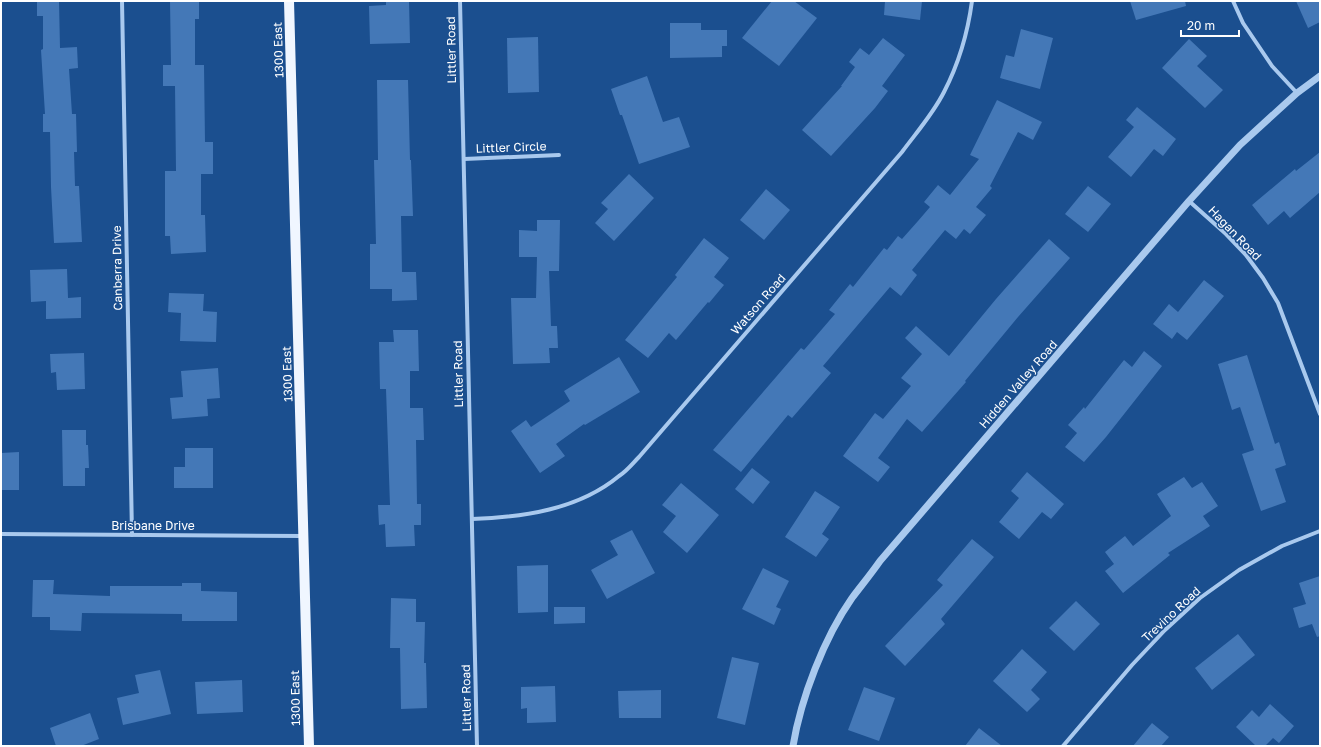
<svg xmlns="http://www.w3.org/2000/svg" width="1321" height="747" font-family="'Golos Text',sans-serif">
	<style>
		.building { fill: #4478b7 }
		.lines { fill: none; stroke-linecap: round; stroke-linejoin: round }
		.minor { stroke: #a9c9ee; stroke-width: 4 }
		.tertiary { stroke: #a9c9ee; stroke-width: 7 }
		.primary { stroke: #f0f6ff; stroke-width: 10 }
		.labels { text-anchor: middle; dominant-baseline: central; stroke-width: 3; stroke-linejoin: round; paint-order: stroke }
		.street-label { font-size: 12px; fill: #fff; stroke: #1b4f8f }
	</style>
	<rect width="100%" height="100%" fill="#1b4f8f"/>
	<g class="building">
		<path d="M 37,1 L 59,1 L 60,48 L 77,47 L 78,68 L 69,69 L 72,114 L 76,114 L 77,152 L 74,152 L 75,186 L 79,186 L 82,242 L 54,243 L 51,187 L 50,132 L 43,132 L 43,114 L 45,114 L 41,50 L 43,49 L 43,16 L 37,16 Z"/>
		<path d="M 170,1 L 199,1 L 199,19 L 195,19 L 195,65 L 204,65 L 205,142 L 213,142 L 213,174 L 201,174 L 201,215 L 205,215 L 206,252 L 171,254 L 170,236 L 165,236 L 165,171 L 176,171 L 175,86 L 163,86 L 163,65 L 171,65 Z"/>
		<path d="M 386,1 L 409,1 L 410,43 L 370,44 L 369,6 L 386,5 Z"/>
		<path d="M 772,1 L 794,1 L 817,18 L 779,66 L 742,38 Z"/>
		<path d="M 885,1 L 922,1 L 920,20 L 884,15 Z"/>
		<path d="M 1130,1 L 1185,1 L 1186,6 L 1136,20 Z"/>
		<path d="M 1296,1 L 1320,1 L 1320,22 L 1308,28 Z"/>
		<path d="M 670,23 L 701,23 L 701,30 L 727,30 L 727,46 L 722,46 L 722,57 L 670,58 Z"/>
		<path d="M 1021,29 L 1053,38 L 1040,89 L 1000,78 L 1006,55 L 1014,57 Z"/>
		<path d="M 538,37 L 539,92 L 508,93 L 507,38 Z"/>
		<path d="M 883,38 L 905,55 L 882,86 L 888,91 L 875,108 L 831,156 L 802,130 L 842,86 L 841,86 L 855,67 L 849,62 L 860,48 L 869,55 Z"/>
		<path d="M 1189,39 L 1207,56 L 1197,66 L 1223,90 L 1205,108 L 1162,68 Z"/>
		<path d="M 647,76 L 663,122 L 679,117 L 690,147 L 639,164 L 622,115 L 620,115 L 611,89 Z"/>
		<path d="M 377,80 L 408,80 L 410,160 L 411,160 L 413,216 L 401,216 L 402,272 L 416,272 L 417,300 L 392,301 L 392,289 L 370,289 L 370,244 L 376,244 L 374,160 L 378,160 Z"/>
		<path d="M 997,100 L 1042,122 L 1033,140 L 1018,132 L 990,186 L 992,188 L 976,207 L 986,215 L 970,234 L 964,229 L 956,239 L 945,230 L 912,270 L 917,275 L 901,296 L 890,287 L 823,366 L 831,373 L 792,418 L 788,415 L 741,472 L 713,450 L 801,348 L 804,350 L 835,314 L 829,310 L 850,284 L 853,287 L 884,248 L 887,250 L 898,236 L 902,239 L 918,221 L 930,207 L 924,202 L 938,185 L 950,195 L 979,159 L 970,155 Z"/>
		<path d="M 1137,107 L 1176,139 L 1163,156 L 1154,149 L 1131,177 L 1108,157 L 1134,127 L 1126,120 Z"/>
		<path d="M 1320,152 L 1320,192 L 1290,218 L 1284,211 L 1268,225 L 1252,205 L 1295,169 L 1296,171 Z"/>
		<path d="M 629,174 L 654,198 L 614,241 L 595,223 L 608,209 L 601,203 Z"/>
		<path d="M 1088,186 L 1111,204 L 1088,232 L 1065,214 Z"/>
		<path d="M 766,189 L 790,210 L 764,240 L 740,220 Z"/>
		<path d="M 537,220 L 560,220 L 559,271 L 549,271 L 551,326 L 557,326 L 558,348 L 549,348 L 550,363 L 513,364 L 511,298 L 536,298 L 537,257 L 519,257 L 519,230 L 537,231 Z"/>
		<path d="M 704,238 L 729,258 L 714,277 L 724,285 L 709,303 L 708,302 L 676,340 L 669,333 L 648,358 L 625,340 L 677,277 L 675,275 Z"/>
		<path d="M 1049,239 L 1070,258 L 1018,317 L 965,381 L 966,382 L 922,432 L 907,419 L 878,458 L 890,467 L 878,482 L 843,456 L 875,413 L 883,419 L 911,386 L 901,378 L 922,354 L 905,338 L 916,326 L 949,356 L 996,299 Z"/>
		<path d="M 67,269 L 68,298 L 81,297 L 81,318 L 46,319 L 46,301 L 31,302 L 30,270 Z"/>
		<path d="M 1204,280 L 1224,296 L 1187,340 L 1177,332 L 1172,339 L 1153,324 L 1169,304 L 1178,312 Z"/>
		<path d="M 169,293 L 204,294 L 203,311 L 217,312 L 216,342 L 180,341 L 181,313 L 168,312 Z"/>
		<path d="M 393,330 L 418,330 L 419,371 L 410,371 L 410,408 L 423,408 L 424,440 L 416,440 L 417,504 L 421,504 L 421,525 L 414,525 L 415,546 L 386,547 L 385,524 L 379,525 L 378,505 L 390,505 L 386,389 L 380,389 L 379,342 L 394,342 Z"/>
		<path d="M 1144,351 L 1162,366 L 1106,437 L 1084,462 L 1065,447 L 1077,433 L 1068,425 L 1084,407 L 1085,409 L 1124,360 L 1132,367 Z"/>
		<path d="M 84,353 L 85,389 L 57,390 L 56,372 L 51,373 L 50,354 Z"/>
		<path d="M 1247,355 L 1275,444 L 1279,442 L 1286,465 L 1275,469 L 1286,502 L 1261,511 L 1242,454 L 1254,450 L 1240,407 L 1232,410 L 1218,364 Z"/>
		<path d="M 619,357 L 640,392 L 585,425 L 584,424 L 556,444 L 565,456 L 540,473 L 511,431 L 526,420 L 531,427 L 570,401 L 564,391 Z"/>
		<path d="M 218,368 L 220,398 L 207,399 L 208,416 L 172,419 L 170,398 L 183,397 L 181,371 Z"/>
		<path d="M 62,430 L 86,430 L 86,445 L 88,445 L 89,468 L 85,468 L 85,486 L 63,486 Z"/>
		<path d="M 185,448 L 213,448 L 213,488 L 174,488 L 174,467 L 185,467 Z"/>
		<path d="M 19,452 L 19,490 L 1,490 L 1,453 Z"/>
		<path d="M 752,468 L 770,482 L 753,504 L 735,489 Z"/>
		<path d="M 1027,472 L 1064,504 L 1051,519 L 1042,512 L 1019,539 L 999,522 L 1019,498 L 1011,491 Z"/>
		<path d="M 1184,477 L 1192,488 L 1202,482 L 1218,506 L 1203,516 L 1210,526 L 1168,553 L 1170,555 L 1123,593 L 1105,571 L 1114,564 L 1105,552 L 1125,536 L 1133,546 L 1171,516 L 1157,494 Z"/>
		<path d="M 681,483 L 719,515 L 687,553 L 663,532 L 676,516 L 662,505 Z"/>
		<path d="M 815,491 L 840,507 L 822,534 L 829,539 L 816,557 L 785,537 Z"/>
		<path d="M 632,530 L 655,573 L 607,599 L 591,570 L 618,555 L 610,541 Z"/>
		<path d="M 972,539 L 994,557 L 941,619 L 945,624 L 905,666 L 885,646 L 943,585 L 937,580 Z"/>
		<path d="M 548,565 L 548,612 L 518,613 L 517,566 Z"/>
		<path d="M 763,568 L 789,581 L 776,607 L 781,609 L 774,625 L 742,609 Z"/>
		<path d="M 1320,576 L 1320,636 L 1317,637 L 1312,624 L 1299,628 L 1293,608 L 1306,604 L 1299,583 Z"/>
		<path d="M 33,580 L 54,580 L 53,594 L 110,596 L 110,586 L 182,586 L 182,583 L 201,583 L 201,591 L 237,592 L 237,621 L 182,621 L 182,614 L 82,613 L 81,631 L 50,630 L 50,617 L 32,617 Z"/>
		<path d="M 391,598 L 416,599 L 416,622 L 425,622 L 424,663 L 426,663 L 427,708 L 401,709 L 400,648 L 390,648 Z"/>
		<path d="M 1076,601 L 1100,624 L 1074,651 L 1049,628 Z"/>
		<path d="M 554,607 L 585,607 L 585,623 L 554,624 Z"/>
		<path d="M 1238,634 L 1255,655 L 1212,690 L 1195,668 Z"/>
		<path d="M 1022,649 L 1047,672 L 1031,690 L 1040,699 L 1027,712 L 993,681 Z"/>
		<path d="M 732,657 L 759,663 L 745,725 L 717,718 Z"/>
		<path d="M 160,670 L 171,714 L 123,725 L 117,698 L 139,693 L 135,675 Z"/>
		<path d="M 242,680 L 243,712 L 197,714 L 195,682 Z"/>
		<path d="M 555,686 L 556,722 L 527,723 L 527,708 L 521,709 L 521,687 Z"/>
		<path d="M 864,687 L 895,698 L 879,741 L 848,730 Z"/>
		<path d="M 661,690 L 661,718 L 619,718 L 618,691 Z"/>
		<path d="M 1270,704 L 1294,726 L 1279,743 L 1273,738 L 1265,746 L 1256,746 L 1236,727 L 1252,710 L 1259,717 Z"/>
		<path d="M 90,713 L 99,739 L 81,746 L 56,746 L 50,728 Z"/>
		<path d="M 1152,723 L 1169,737 L 1161,746 L 1133,746 Z"/>
		<path d="M 979,728 L 1002,746 L 965,746 Z"/>
	</g>
	<g class="lines">
		<g class="minor">
			<path d="M 122,1 L 132,535"/>
			<path d="M 460,1 L 477,746"/>
			<path d="M 1233,1 L 1243,23 L 1272,66 L 1297,93"/>
			<path d="M 464,159 L 559,155"/>
			<path d="M 1189,201 L 1226,234 L 1246,255 L 1263,278 L 1278,303 L 1320,414"/>
			<path d="M 472,519 C 523,517 578,510 619,476 C 627,471 633,463 639,457 L 902,152 C 916,133 933,114 944,92 C 958,65 968,31 972,1"/>
			<path d="M 1,534 L 303,536"/>
			<path d="M 1063,746 L 1132,665 L 1165,630 L 1200,598 L 1239,570 L 1282,546 L 1320,531"/>
		</g>
		<path class="tertiary" d="M 793,746 C 801,698 824,638 852,598 C 861,586 871,574 880,561 L 1189,201 L 1240,145 L 1297,93 L 1320,76"/>
		<path class="primary" d="M 289,1 L 309,746"/>
	</g>
	<g class="labels">
		<g class="street-label">
			<text transform="translate(278 50) rotate(-92)">1300 East</text>
			<text transform="translate(451 50) rotate(-91)">Littler Road</text>
			<text transform="translate(511 147) rotate(-2)">Littler Circle</text>
			<text transform="translate(1235 233) rotate(46)">Hagan Road</text>
			<text transform="translate(117 268) rotate(-91)">Canberra Drive</text>
			<text transform="translate(758 304) rotate(-49)">Watson Road</text>
			<text transform="translate(287 374) rotate(-92)">1300 East</text>
			<text transform="translate(458 374) rotate(-91)">Littler Road</text>
			<text transform="translate(1018 384) rotate(-49)">Hidden Valley Road</text>
			<text x="153" y="525">Brisbane Drive</text>
			<text transform="translate(1171 614) rotate(-43)">Trevino Road</text>
			<text transform="translate(295 698) rotate(-91)">1300 East</text>
			<text transform="translate(466 698) rotate(-91)">Littler Road</text>
		</g>
	</g>
	<rect width="1321" height="747" fill="none" stroke="#ffffff" stroke-width="4"/>
	<path d="M1181 30v6h58v-6" fill="none" stroke="#ffffff" stroke-width="2"/>
	<text x="1187" y="30" font-size="12" fill="#ffffff" stroke="#1b4f8f" stroke-width="3" paint-order="stroke">20 m</text>
</svg>
